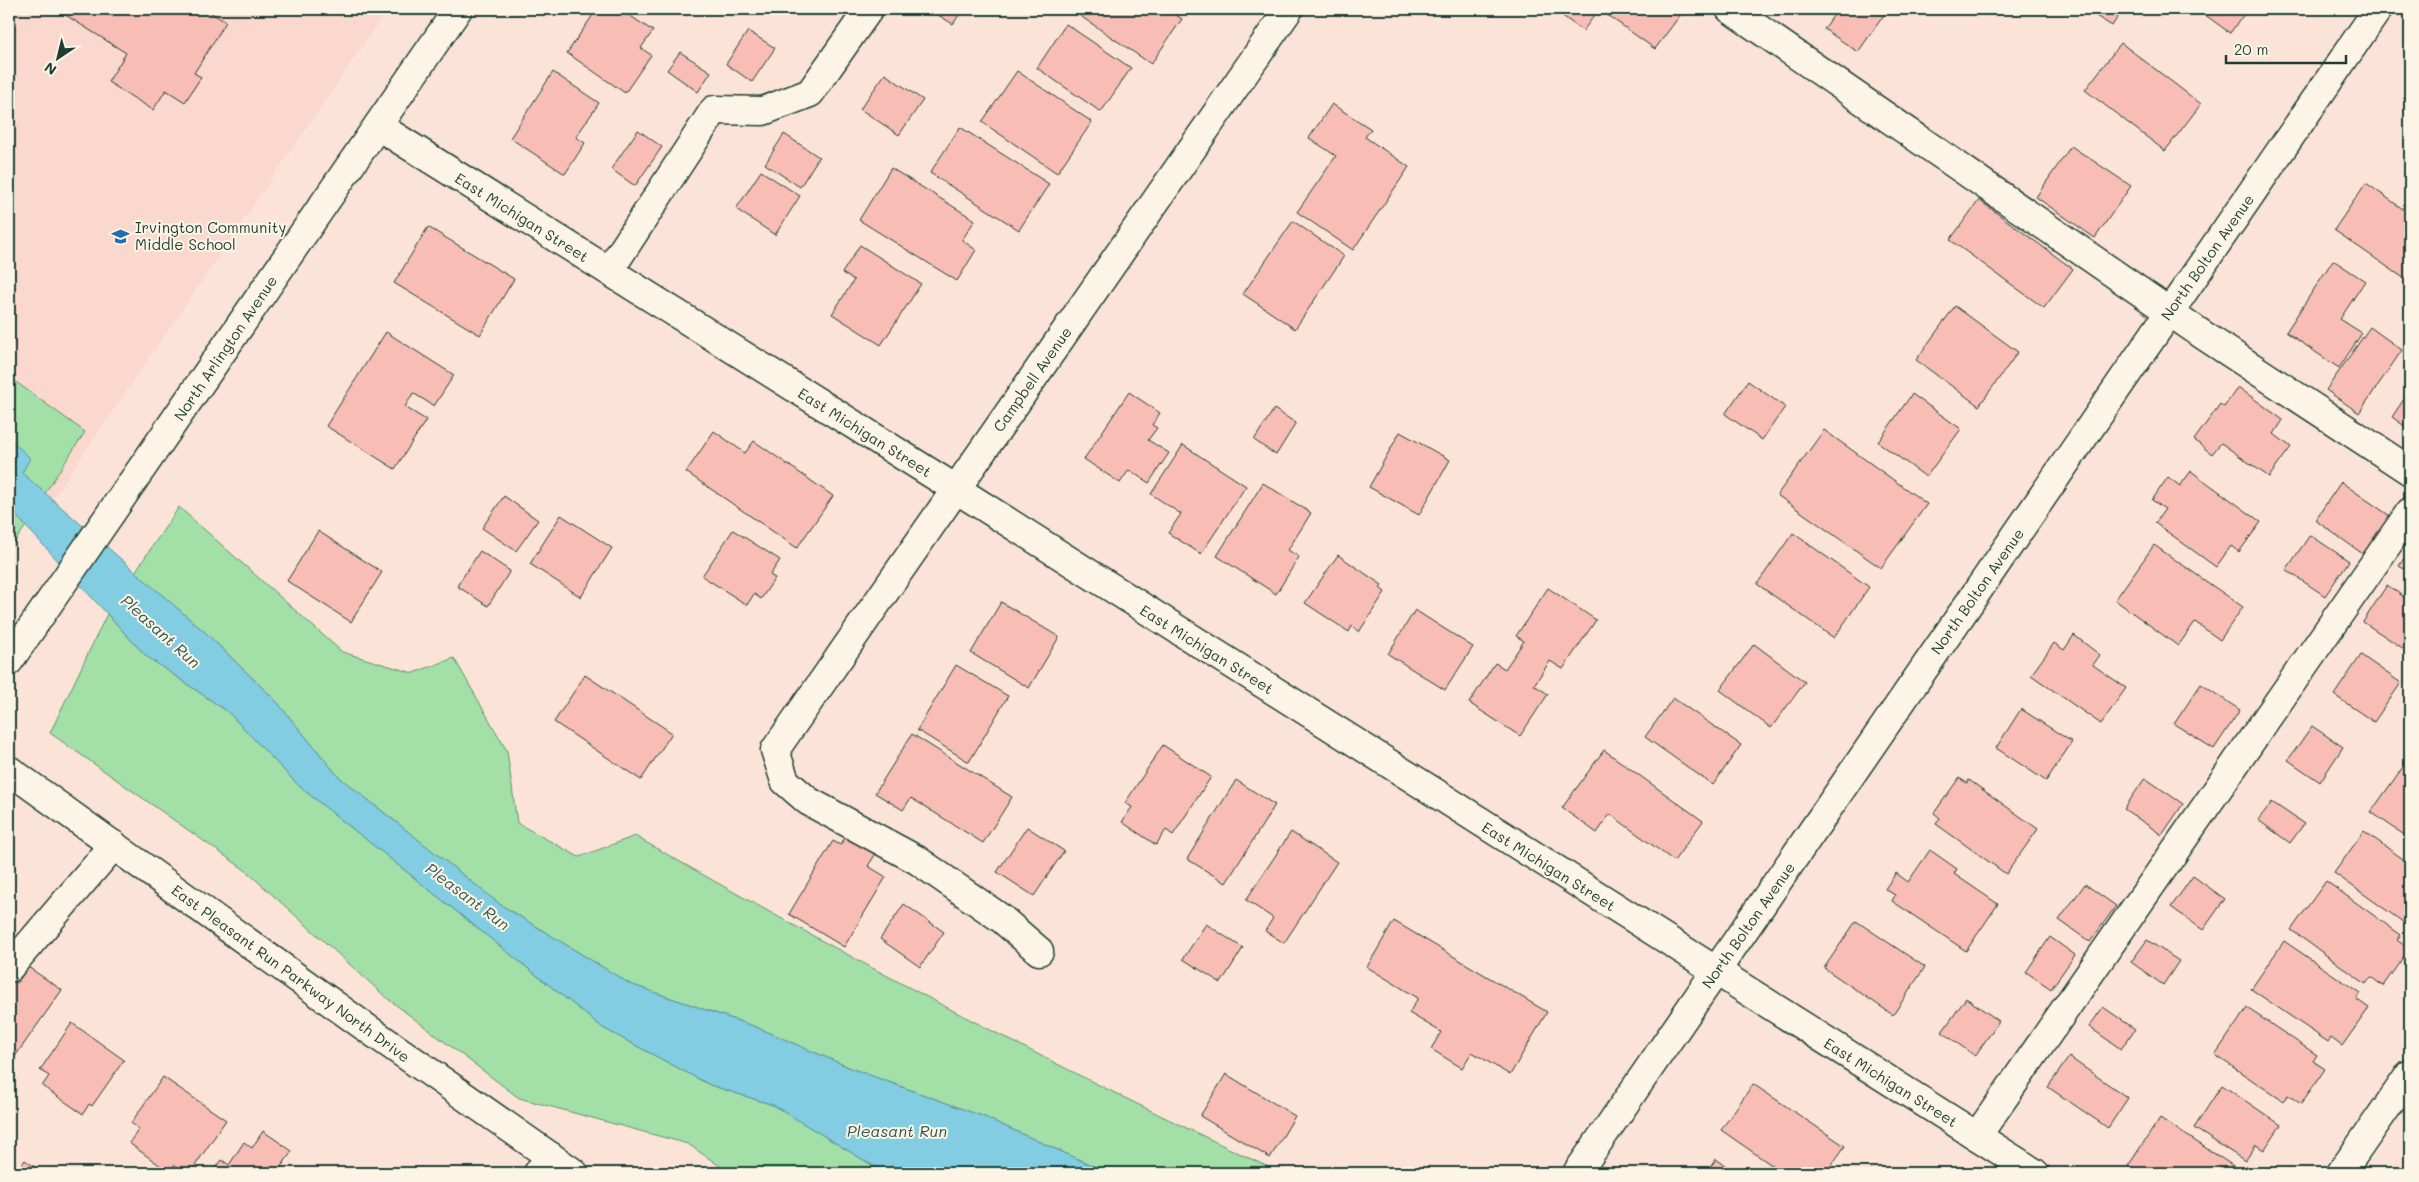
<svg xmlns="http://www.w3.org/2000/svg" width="2419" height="1182" font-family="Mali,sans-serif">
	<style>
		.built { fill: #fad8cd }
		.green { fill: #a2e0a8; stroke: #608e6e }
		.water { fill: #82cde2; stroke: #5a939c }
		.building { fill: #f8bdb5; stroke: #1f3d34 }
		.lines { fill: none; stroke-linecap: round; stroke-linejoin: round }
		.minor-casing { stroke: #1f3d34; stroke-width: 31 }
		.major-casing { stroke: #1f3d34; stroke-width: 31 }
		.minor { stroke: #fcf5e5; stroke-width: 28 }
		.major { stroke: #fcf5e5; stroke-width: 28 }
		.labels { text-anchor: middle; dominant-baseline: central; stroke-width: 4; stroke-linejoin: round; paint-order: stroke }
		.street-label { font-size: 15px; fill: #1f3d34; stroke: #fcf5e5 }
		.poi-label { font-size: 15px; fill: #1f3d34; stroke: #fcf5e5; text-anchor: start }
		.water-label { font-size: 16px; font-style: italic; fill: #335a57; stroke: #fcf5e5 }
	</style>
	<rect width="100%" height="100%" fill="#fbe4d7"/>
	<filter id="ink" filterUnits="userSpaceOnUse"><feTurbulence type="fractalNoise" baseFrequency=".02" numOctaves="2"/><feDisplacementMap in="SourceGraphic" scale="10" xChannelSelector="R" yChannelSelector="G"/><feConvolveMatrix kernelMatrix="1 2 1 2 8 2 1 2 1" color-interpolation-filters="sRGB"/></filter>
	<g filter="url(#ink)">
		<path class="built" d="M 9,9 L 388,9 L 52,500 L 9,463 Z"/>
		<g class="green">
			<path d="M 9,377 L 85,432 L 45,493 L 9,463 Z"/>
			<path d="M 179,507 L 342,652 L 413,673 L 454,658 L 507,751 L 517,823 L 579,857 L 635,836 C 845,957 1061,1070 1281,1173 L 1109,1173 L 982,1116 L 853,1069 L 756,1027 L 630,984 L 501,905 L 339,777 L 276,701 L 207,634 L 135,572 Z"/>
			<path d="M 9,508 L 26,526 L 9,550 Z"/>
			<path d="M 107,614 L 146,656 L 228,712 L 300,787 L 603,1028 L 710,1085 L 773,1105 L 885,1173 L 730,1173 L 688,1144 L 519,1098 L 388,999 L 245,870 L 50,733 Z"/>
		</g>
		<path class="water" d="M 9,438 L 30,458 L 22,473 L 207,634 L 276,701 L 339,777 L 501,905 L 630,984 L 756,1027 L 853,1069 L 982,1116 L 1109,1173 L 885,1173 L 773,1105 L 710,1085 L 603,1028 L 300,787 L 228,712 L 146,656 L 9,508 Z"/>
		<g class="building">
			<path d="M 56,9 L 205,9 L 226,22 L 194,73 L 201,77 L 185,102 L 166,90 L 153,110 L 108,82 L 126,53 Z"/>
			<path d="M 597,9 L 620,9 L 653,31 L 641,48 L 651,55 L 625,93 L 567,53 Z"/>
			<path d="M 928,9 L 963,9 L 953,24 Z"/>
			<path d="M 1079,9 L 1167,9 L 1182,19 L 1151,64 L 1076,13 Z"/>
			<path d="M 1553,9 L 1599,9 L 1583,31 Z"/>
			<path d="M 1599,9 L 1674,9 L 1681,14 L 1655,49 Z"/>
			<path d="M 1838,9 L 1881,9 L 1886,12 L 1858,52 L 1824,29 Z"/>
			<path d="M 2085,9 L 2123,9 L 2112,26 Z"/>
			<path d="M 2197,9 L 2248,9 L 2230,33 Z"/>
			<path d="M 1066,24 L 1131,68 L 1101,112 L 1037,68 Z"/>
			<path d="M 748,31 L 775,48 L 752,82 L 726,64 Z"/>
			<path d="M 2121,43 L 2201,104 L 2165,151 L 2085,90 Z"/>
			<path d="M 680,52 L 711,72 L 698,92 L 667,70 Z"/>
			<path d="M 1017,71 L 1092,122 L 1057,173 L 982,122 Z"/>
			<path d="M 553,72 L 599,103 L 576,137 L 585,143 L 565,174 L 510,138 Z"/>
			<path d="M 885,74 L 923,100 L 899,135 L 860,109 Z"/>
			<path d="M 1332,104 L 1371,129 L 1365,137 L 1409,167 L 1353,250 L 1297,212 L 1336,156 L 1309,138 Z"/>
			<path d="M 960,127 L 1049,184 L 1019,230 L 930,173 Z"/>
			<path d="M 638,130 L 662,147 L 635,186 L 611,169 Z"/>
			<path d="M 784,134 L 819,157 L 800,187 L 765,164 Z"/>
			<path d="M 2071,146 L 2131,186 L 2095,238 L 2036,197 Z"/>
			<path d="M 891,168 L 975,220 L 962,240 L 976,250 L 957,281 L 859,220 Z"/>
			<path d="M 761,171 L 800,196 L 775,235 L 736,209 Z"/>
			<path d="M 2366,183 L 2410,214 L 2410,271 L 2405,279 L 2334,230 Z"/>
			<path d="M 1979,200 L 2073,269 L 2044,308 L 1950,240 Z"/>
			<path d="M 1293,221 L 1344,256 L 1295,329 L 1243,294 Z"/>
			<path d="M 428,227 L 514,279 L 480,335 L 394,283 Z"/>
			<path d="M 860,245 L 921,284 L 881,345 L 832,314 L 854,280 L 842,273 Z"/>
			<path d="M 2333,260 L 2365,281 L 2340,319 L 2362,333 L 2339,368 L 2286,332 Z"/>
			<path d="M 1955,306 L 2018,352 L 1979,406 L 1916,360 Z"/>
			<path d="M 2370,327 L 2402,350 L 2359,413 L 2326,390 Z"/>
			<path d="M 386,332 L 454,375 L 434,406 L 413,393 L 405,407 L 426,420 L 395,469 L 326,426 Z"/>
			<path d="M 1748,381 L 1785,407 L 1762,440 L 1725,414 Z"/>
			<path d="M 2238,387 L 2283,420 L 2274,434 L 2291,447 L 2269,477 L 2221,443 L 2212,454 L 2194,440 L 2220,404 L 2224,407 Z"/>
			<path d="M 2410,390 L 2410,430 L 2392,417 Z"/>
			<path d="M 1129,392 L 1160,413 L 1152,425 L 1157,428 L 1148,440 L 1169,453 L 1149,483 L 1129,470 L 1120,483 L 1084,459 Z"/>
			<path d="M 1912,394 L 1961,429 L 1926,477 L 1878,442 Z"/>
			<path d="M 1274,409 L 1296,423 L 1276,455 L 1254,440 Z"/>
			<path d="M 1824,430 L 1927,504 L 1881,568 L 1777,495 Z"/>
			<path d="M 714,431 L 745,453 L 754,441 L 833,496 L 797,548 L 686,472 Z"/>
			<path d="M 1400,432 L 1450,460 L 1419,515 L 1369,487 Z"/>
			<path d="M 1183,445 L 1246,486 L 1201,554 L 1168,533 L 1181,514 L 1151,494 Z"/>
			<path d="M 2191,471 L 2261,522 L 2239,552 L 2231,546 L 2216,567 L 2155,523 L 2165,509 L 2152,500 L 2168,477 L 2180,486 Z"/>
			<path d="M 2341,482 L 2390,516 L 2363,554 L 2315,520 Z"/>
			<path d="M 1263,483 L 1311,513 L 1288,550 L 1299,557 L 1276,594 L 1217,556 Z"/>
			<path d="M 504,496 L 538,520 L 516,551 L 482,528 Z"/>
			<path d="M 561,515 L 612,548 L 581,597 L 530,564 Z"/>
			<path d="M 733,530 L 780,560 L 770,575 L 775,578 L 761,599 L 754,594 L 747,605 L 702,576 Z"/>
			<path d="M 318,531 L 382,572 L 351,622 L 287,581 Z"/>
			<path d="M 1793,533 L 1869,587 L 1834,638 L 1757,584 Z"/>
			<path d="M 2310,535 L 2349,561 L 2325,596 L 2286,570 Z"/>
			<path d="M 2154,545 L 2243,607 L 2220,640 L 2195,622 L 2178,646 L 2115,600 Z"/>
			<path d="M 2410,549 L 2410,573 L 2399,566 Z"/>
			<path d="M 480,551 L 510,571 L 488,606 L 457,586 Z"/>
			<path d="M 1338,555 L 1382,585 L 1380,588 L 1385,592 L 1359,632 L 1352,626 L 1349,632 L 1305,603 Z"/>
			<path d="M 2387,585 L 2410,601 L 2410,640 L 2404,649 L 2363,622 Z"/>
			<path d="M 1548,588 L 1596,620 L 1563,669 L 1550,661 L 1534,685 L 1548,694 L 1520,736 L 1469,703 L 1495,663 L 1505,669 L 1524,641 L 1516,636 Z"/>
			<path d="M 1001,602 L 1059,637 L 1029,688 L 971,653 Z"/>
			<path d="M 1415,610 L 1473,647 L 1445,690 L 1388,654 Z"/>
			<path d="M 2074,635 L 2100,655 L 2093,665 L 2126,688 L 2101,724 L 2031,675 L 2054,643 L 2064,650 Z"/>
			<path d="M 1754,644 L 1805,682 L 1771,728 L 1720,690 Z"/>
			<path d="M 2361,655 L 2401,683 L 2374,722 L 2334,695 Z"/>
			<path d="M 956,665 L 1008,696 L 969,762 L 917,730 Z"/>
			<path d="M 585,675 L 672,733 L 641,780 L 554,722 Z"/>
			<path d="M 2201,684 L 2240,710 L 2214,749 L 2174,724 Z"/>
			<path d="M 1673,698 L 1741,745 L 1713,785 L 1645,737 Z"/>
			<path d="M 2021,709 L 2072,742 L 2046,781 L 1996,748 Z"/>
			<path d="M 2312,726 L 2343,747 L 2320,782 L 2288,760 Z"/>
			<path d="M 912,734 L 1012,797 L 983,843 L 911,798 L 903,810 L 875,793 Z"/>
			<path d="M 1163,745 L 1211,777 L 1173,835 L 1166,830 L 1156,845 L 1122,822 L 1132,807 L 1125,803 Z"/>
			<path d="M 1604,750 L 1703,821 L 1674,861 L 1610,814 L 1597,833 L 1562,808 Z"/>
			<path d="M 2405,764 L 2410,767 L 2410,839 L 2371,812 Z"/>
			<path d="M 1959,778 L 1967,783 L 1969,780 L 2038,829 L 2006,874 L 1936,824 L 1940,818 L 1934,813 Z"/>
			<path d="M 2145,778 L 2183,804 L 2162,835 L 2124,809 Z"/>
			<path d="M 1236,780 L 1275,805 L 1226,883 L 1187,859 Z"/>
			<path d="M 2272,802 L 2304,824 L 2290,843 L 2258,820 Z"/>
			<path d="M 1027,827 L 1064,851 L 1034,896 L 997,872 Z"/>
			<path d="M 2364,831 L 2410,864 L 2410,927 L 2334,873 Z"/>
			<path d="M 849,832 L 878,850 L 868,866 L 886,877 L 844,947 L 789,914 L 833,841 L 840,845 Z"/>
			<path d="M 1291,832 L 1337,862 L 1284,943 L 1265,931 L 1273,918 L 1246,900 Z"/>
			<path d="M 1930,850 L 1957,869 L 1954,874 L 1998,904 L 1966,951 L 1892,901 L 1895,895 L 1885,889 L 1896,873 L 1908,882 Z"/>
			<path d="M 2193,876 L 2225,899 L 2203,930 L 2171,907 Z"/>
			<path d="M 2326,881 L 2401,935 L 2397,940 L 2409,949 L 2383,986 L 2371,977 L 2366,984 L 2291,930 Z"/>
			<path d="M 2085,884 L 2116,906 L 2090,942 L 2059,920 Z"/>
			<path d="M 904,904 L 944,932 L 920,967 L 880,939 Z"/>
			<path d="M 1394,921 L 1547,1012 L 1510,1075 L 1472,1052 L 1462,1068 L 1431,1049 L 1441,1032 L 1409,1013 L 1418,998 L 1367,967 Z"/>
			<path d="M 1856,921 L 1925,967 L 1893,1015 L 1824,968 Z"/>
			<path d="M 1206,924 L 1243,948 L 1221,983 L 1183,959 Z"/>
			<path d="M 2050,937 L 2075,955 L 2051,989 L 2026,972 Z"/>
			<path d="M 2147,940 L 2179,961 L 2163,985 L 2131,962 Z"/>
			<path d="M 2284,941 L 2360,993 L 2356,999 L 2369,1008 L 2342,1046 L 2331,1038 L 2328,1042 L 2251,989 Z"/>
			<path d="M 28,967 L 62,990 L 9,1065 L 9,981 L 11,978 L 17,983 Z"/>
			<path d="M 1966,998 L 1999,1021 L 1975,1056 L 1942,1032 Z"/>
			<path d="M 2103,1007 L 2135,1029 L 2121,1049 L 2089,1027 Z"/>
			<path d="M 2247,1008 L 2317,1055 L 2313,1061 L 2325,1069 L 2301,1104 L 2288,1095 L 2283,1101 L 2215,1055 Z"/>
			<path d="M 72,1023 L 124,1060 L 92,1106 L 89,1104 L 83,1114 L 42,1086 L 49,1076 L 40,1070 Z"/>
			<path d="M 2069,1057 L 2128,1098 L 2108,1128 L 2048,1087 Z"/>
			<path d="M 1226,1074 L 1295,1116 L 1270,1158 L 1200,1116 Z"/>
			<path d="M 163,1077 L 226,1120 L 190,1173 L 174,1165 L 169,1172 L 129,1143 L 139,1129 L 131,1123 Z"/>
			<path d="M 1753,1084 L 1845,1146 L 1826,1173 L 1783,1173 L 1721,1130 Z"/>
			<path d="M 2222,1085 L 2281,1125 L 2264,1150 L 2256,1145 L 2245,1161 L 2194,1128 Z"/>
			<path d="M 2160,1118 L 2244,1173 L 2139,1173 L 2128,1166 Z"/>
			<path d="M 263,1131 L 292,1151 L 277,1173 L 212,1173 L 222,1160 L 229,1165 L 244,1142 L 252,1148 Z"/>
			<path d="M 1716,1159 L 1736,1173 L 1706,1173 Z"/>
			<path d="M 25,1160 L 43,1173 L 16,1173 Z"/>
		</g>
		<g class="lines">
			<defs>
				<g id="minor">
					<path d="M 1730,9 L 2203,335 L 2410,471"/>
					<path d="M 378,126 L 956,489 L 2035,1173"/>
					<path d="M 609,271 L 714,110 L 763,111 L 810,93 L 869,9"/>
					<path d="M 1039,951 L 1002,919 L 917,860 L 808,801 L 785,781 L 775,750 L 1289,9"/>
					<path d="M 9,968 L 114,845"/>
					<path d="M 1977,1136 L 2410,512"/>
					<path d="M 538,1173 L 550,1156"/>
					<path d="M 1577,1173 L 2378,9"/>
					<path d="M 2341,1173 L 2410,1074"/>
				</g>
				<g id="major">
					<path d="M 9,661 L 458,9"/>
					<path d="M 9,770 L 368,1029 L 574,1173"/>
				</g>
			</defs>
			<use href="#minor" class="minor-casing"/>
			<use href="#major" class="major-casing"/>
			<use href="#minor" class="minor"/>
			<use href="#major" class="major"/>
		</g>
	</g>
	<defs>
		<symbol id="school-bare" viewBox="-9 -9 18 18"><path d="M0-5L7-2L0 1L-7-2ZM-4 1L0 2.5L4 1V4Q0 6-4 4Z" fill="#1f6fb2" stroke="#fcf5e5" stroke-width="2.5" paint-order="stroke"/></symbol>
	</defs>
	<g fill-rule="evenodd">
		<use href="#school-bare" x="108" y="224" width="25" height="25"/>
	</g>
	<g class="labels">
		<g class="street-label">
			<text transform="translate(522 217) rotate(32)">East Michigan Street</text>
			<text transform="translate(2207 257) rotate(-55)">North Bolton Avenue</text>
			<text transform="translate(225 348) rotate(-56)">North Arlington Avenue</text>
			<text transform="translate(1032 379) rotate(-55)">Campbell Avenue</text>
			<text transform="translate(865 432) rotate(32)">East Michigan Street</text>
			<text transform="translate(1977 591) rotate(-55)">North Bolton Avenue</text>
			<text transform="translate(1207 649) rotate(32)">East Michigan Street</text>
			<text transform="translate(1549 866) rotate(32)">East Michigan Street</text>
			<text transform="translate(1748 925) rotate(-55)">North Bolton Avenue</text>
			<text transform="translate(291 973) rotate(36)">East Pleasant Run Parkway North Drive</text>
			<text transform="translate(1891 1082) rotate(32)">East Michigan Street</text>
		</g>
		<g class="poi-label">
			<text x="135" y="227">Irvington Community<tspan x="135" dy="17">Middle School</tspan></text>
		</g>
		<g class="water-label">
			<text transform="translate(161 631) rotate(42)">Pleasant Run</text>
			<text transform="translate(468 896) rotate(37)">Pleasant Run</text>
			<text x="897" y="1130">Pleasant Run</text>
		</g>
	</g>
	<rect width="2419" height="1182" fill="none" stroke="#fcf5e5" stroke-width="30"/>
	<rect x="15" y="15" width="2389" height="1152" fill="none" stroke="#1f3d34" stroke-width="2" filter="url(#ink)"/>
	<g transform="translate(58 58) rotate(215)" stroke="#fcf5e5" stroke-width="4" paint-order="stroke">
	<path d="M0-4L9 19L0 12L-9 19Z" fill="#1f3d34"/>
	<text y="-8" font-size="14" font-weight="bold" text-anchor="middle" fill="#1f3d34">N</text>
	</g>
	<path d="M2226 55v8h120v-8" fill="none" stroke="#1f3d34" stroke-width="2.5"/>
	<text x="2234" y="55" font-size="15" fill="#1f3d34" stroke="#fcf5e5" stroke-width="4" paint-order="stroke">20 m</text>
</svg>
